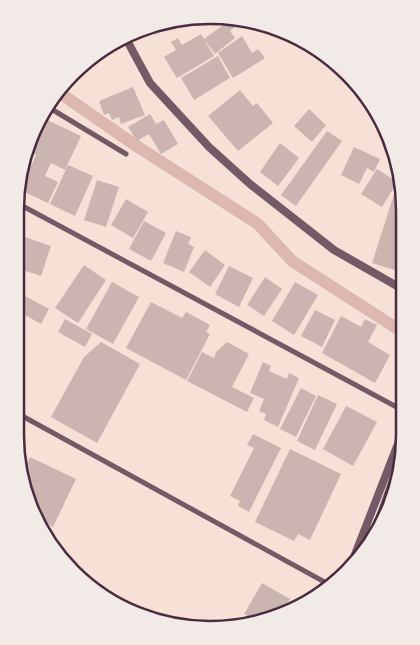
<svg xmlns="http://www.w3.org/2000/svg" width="420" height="645" font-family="'IBM Plex Sans',sans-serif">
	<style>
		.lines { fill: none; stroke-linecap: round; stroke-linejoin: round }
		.canal { stroke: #dcb8b0; stroke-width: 12 }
		.building { fill: #ccb4b1 }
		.minor { stroke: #755966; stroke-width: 5 }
		.tertiary { stroke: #755966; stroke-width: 8 }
		.rim { fill: none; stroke: #4a2c40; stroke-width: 2.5 }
	</style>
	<rect width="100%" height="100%" fill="#f7e1d7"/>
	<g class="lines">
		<path class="canal" d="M 57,91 L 138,147 L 258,224 L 292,261 L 404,333"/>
	</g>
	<g class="building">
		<path d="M 189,18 L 155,35 L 151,28 L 174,22 Z"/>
		<path d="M 230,20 L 236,26 L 230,31 L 235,38 L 215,54 L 204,39 Z"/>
		<path d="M 201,34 L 214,56 L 177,78 L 164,57 L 176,50 L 171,42 L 178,38 L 182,45 Z"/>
		<path d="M 242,36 L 252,53 L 258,49 L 265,58 L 233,78 L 218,53 Z"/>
		<path d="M 218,56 L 230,78 L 194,100 L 181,78 Z"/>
		<path d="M 133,87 L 145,115 L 121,124 L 119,117 L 112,120 L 109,113 L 104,115 L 99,101 Z"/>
		<path d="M 240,90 L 253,106 L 257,103 L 273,123 L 238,151 L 208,116 Z"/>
		<path d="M 309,109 L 326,125 L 312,142 L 294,126 Z"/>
		<path d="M 150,114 L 156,124 L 164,120 L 178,144 L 161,154 L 149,134 L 137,141 L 128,127 Z"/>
		<path d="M 41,117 L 81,136 L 65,170 L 51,163 L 45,176 L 58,182 L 48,203 L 20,190 L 36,155 L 31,153 L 26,165 L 22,163 L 30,135 Z"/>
		<path d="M 327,131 L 342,141 L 296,206 L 281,195 Z"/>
		<path d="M 280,143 L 299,158 L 278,186 L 260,172 Z"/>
		<path d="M 354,147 L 380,159 L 374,172 L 367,168 L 359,184 L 341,175 Z"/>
		<path d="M 68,165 L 93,176 L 75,216 L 50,204 Z"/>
		<path d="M 377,169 L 397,182 L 382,207 L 361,194 Z"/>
		<path d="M 97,180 L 119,187 L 106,227 L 84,220 Z"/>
		<path d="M 395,191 L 404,194 L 405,198 L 404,273 L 372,263 Z"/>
		<path d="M 126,199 L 148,212 L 133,238 L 111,225 Z"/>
		<path d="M 144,221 L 166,233 L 151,261 L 129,249 Z"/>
		<path d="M 176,231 L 191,237 L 188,244 L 194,247 L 184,272 L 163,263 Z"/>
		<path d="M 16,234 L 51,246 L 41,276 L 17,268 L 20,259 L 16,257 Z"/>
		<path d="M 205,250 L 225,265 L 210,287 L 189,272 Z"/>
		<path d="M 84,265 L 106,280 L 78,323 L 55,308 Z"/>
		<path d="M 229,266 L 253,278 L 239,307 L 215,294 Z"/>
		<path d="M 265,277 L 282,289 L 264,316 L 247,305 Z"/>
		<path d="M 112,282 L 139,297 L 113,344 L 86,329 Z"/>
		<path d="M 295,282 L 318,295 L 294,335 L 272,321 Z"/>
		<path d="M 16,291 L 49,309 L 41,324 L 16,310 Z"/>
		<path d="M 151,302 L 182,318 L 186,312 L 210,325 L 206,332 L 210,334 L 186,380 L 126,348 Z"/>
		<path d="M 315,310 L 335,320 L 322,347 L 301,336 Z"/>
		<path d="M 341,316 L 361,327 L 365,319 L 377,325 L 368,342 L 390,355 L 375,383 L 322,353 Z"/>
		<path d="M 65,319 L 92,334 L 85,347 L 58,332 Z"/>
		<path d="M 101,342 L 140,364 L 97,443 L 51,417 L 84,357 Z"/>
		<path d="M 227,342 L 249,354 L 232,387 L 254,398 L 247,412 L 187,381 L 202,352 L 214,358 L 216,352 Z"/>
		<path d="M 263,362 L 271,366 L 269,371 L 287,379 L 289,373 L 299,378 L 278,427 L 264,420 L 266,414 L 259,411 L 264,399 L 250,393 Z"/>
		<path d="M 301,388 L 316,396 L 296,437 L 280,429 Z"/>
		<path d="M 318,395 L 337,404 L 315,450 L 297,441 Z"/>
		<path d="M 346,406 L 377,422 L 353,466 L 323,449 Z"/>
		<path d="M 253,434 L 281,448 L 249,512 L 238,506 L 240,501 L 230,496 L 254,448 L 247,445 Z"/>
		<path d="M 290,449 L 341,474 L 310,540 L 298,534 L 294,541 L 255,522 Z"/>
		<path d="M 30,457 L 76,479 L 53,527 L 36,519 L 25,497 L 22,475 Z"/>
		<path d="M 84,582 L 103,590 L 101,595 L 91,590 Z"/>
		<path d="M 262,583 L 290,599 L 281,615 L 260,623 L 244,614 Z"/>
	</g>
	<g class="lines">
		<g class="minor">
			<path d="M 48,107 L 126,154"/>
			<path d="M 17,203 L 404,411"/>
			<path d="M 15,412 L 330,585"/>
			<path d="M 119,604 L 119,603"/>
		</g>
		<g class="tertiary">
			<path d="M 124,35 L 150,83 L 209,147 L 250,184 L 334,250 L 404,290"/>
			<path d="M 372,539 L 403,452"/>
			<path d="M 349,570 L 403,431"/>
		</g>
	</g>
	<path d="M0 0H420V645H0ZM210 24H210A186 186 0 0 1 396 210V435A186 186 0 0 1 210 621H210A186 186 0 0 1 24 435V210A186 186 0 0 1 210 24Z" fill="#f1eae7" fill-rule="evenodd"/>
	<path class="rim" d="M210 24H210A186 186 0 0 1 396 210V435A186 186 0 0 1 210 621H210A186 186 0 0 1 24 435V210A186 186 0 0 1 210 24Z"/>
</svg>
